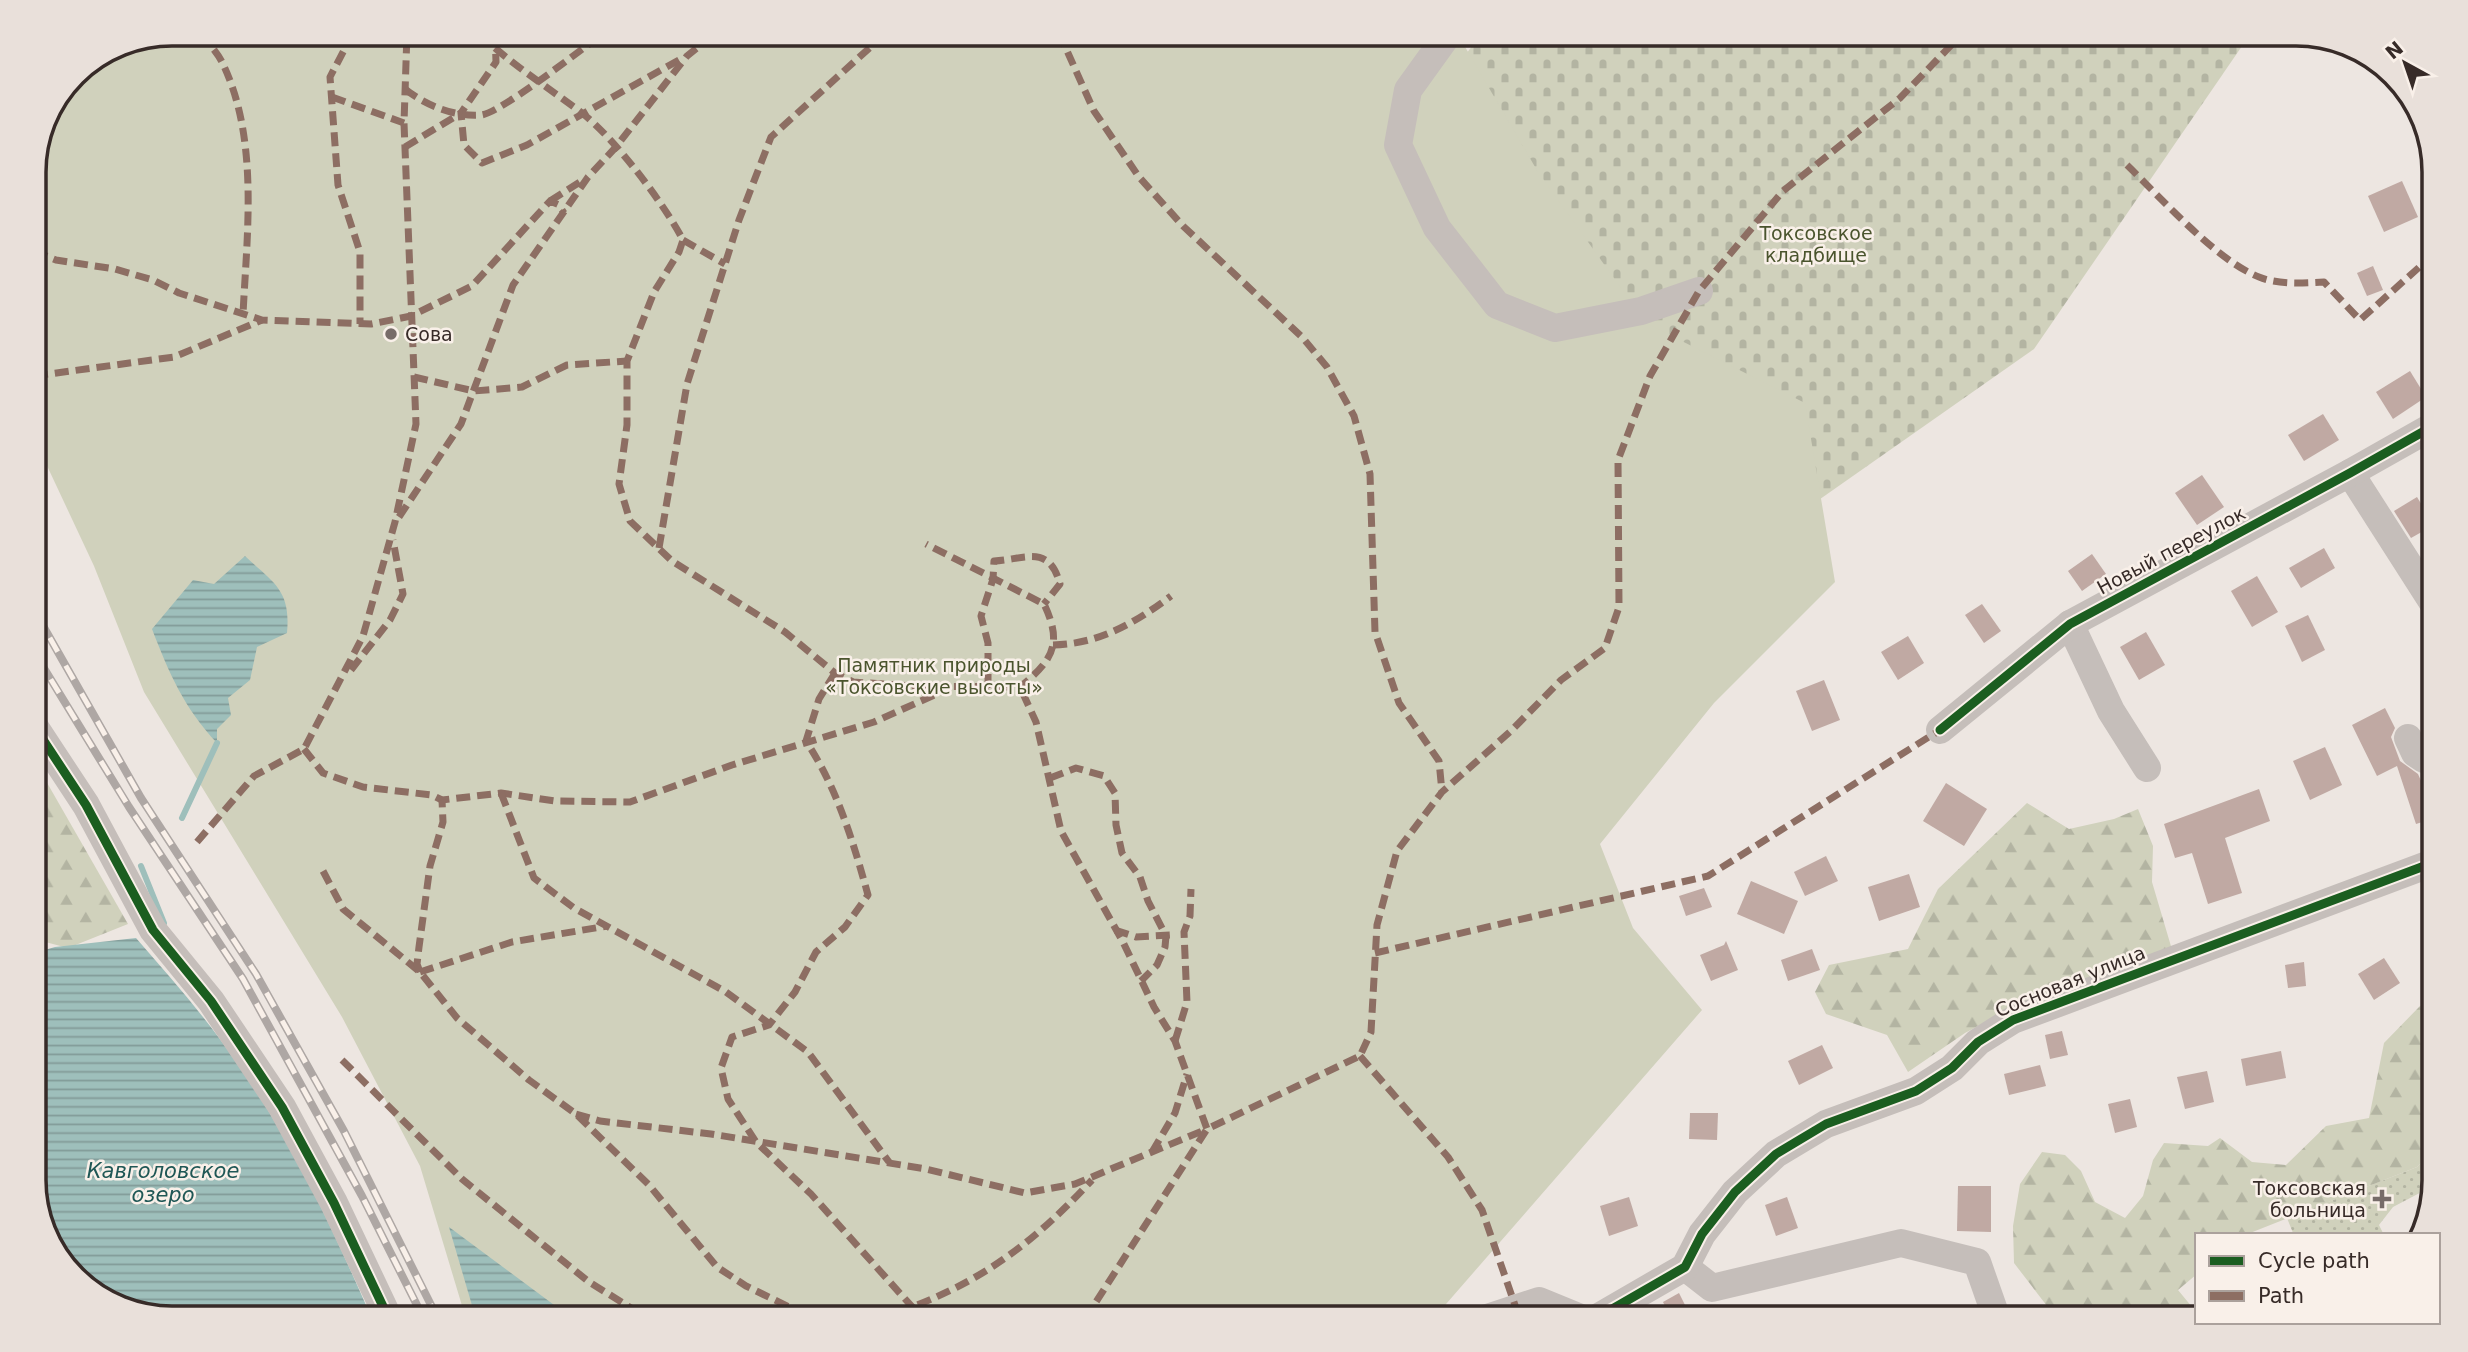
<svg xmlns="http://www.w3.org/2000/svg" width="2468" height="1352" font-family="'DejaVu Sans',sans-serif">
	<style>
		.grass { fill: url(#grass-dots) }
		.forest { fill: url(#forest-firs) }
		.cemetery { fill: url(#cemetery-stones) }
		.park { fill: #d0d1bc }
		.water { fill: url(#water-rules) }
		.lines { fill: none; stroke-linecap: round; stroke-linejoin: round }
		.stream { stroke: #9ebfbb; stroke-width: 6 }
		.building { fill: #c0a9a3 }
		.minor { stroke: #c5beba; stroke-width: 28 }
		.rail-casing { stroke: #aea7a4; stroke-width: 8 }
		.rail { stroke: #f9f0e9; stroke-width: 5; stroke-dasharray: 16; stroke-linecap: butt }
		.quiet { stroke: #8d6e63; stroke-width: 7; stroke-dasharray: 14 7; stroke-linecap: butt }
		.cycleway-casing { stroke: #f9f0e9; stroke-width: 13 }
		.cycleway { stroke: #1b5e20; stroke-width: 9 }
		.poi-dot { fill: #776c69; stroke: #f9f0e9; stroke-width: 2.5 }
		.labels { text-anchor: middle; dominant-baseline: central; stroke-width: 5; stroke-linejoin: round; paint-order: stroke }
		.park-label { font-size: 19px; fill: #4a542d; stroke: #f9f0e9 }
		.poi-label { font-size: 19px; fill: #372b28; stroke: #f9f0e9; text-anchor: start }
		.street-label { font-size: 19px; fill: #372b28; stroke: #f9f0e9 }
		.water-label { font-size: 21px; font-style: italic; fill: #1f5755; stroke: #f9f0e9 }
		.rim { fill: none; stroke: #372b28; stroke-width: 3.5 }
	</style>
	<defs>
		<pattern id="grass-dots" width="8" height="8" patternUnits="userSpaceOnUse" patternTransform="scale(1.75)"><rect width="8" height="8" fill="#d0d1bc"/><path d="M2 2h.1M6 6h.1" fill="none" stroke="#b3b4a2" stroke-width="1.8" stroke-linecap="round"/></pattern>
		<pattern id="forest-firs" width="22" height="20" patternUnits="userSpaceOnUse" patternTransform="scale(1.75)"><rect width="22" height="20" fill="#d0d1bc"/><path d="M5 1l3.5 6h-7zM16 11l3.5 6h-7z" fill="#b3b4a2"/></pattern>
		<pattern id="cemetery-stones" width="16" height="16" patternUnits="userSpaceOnUse" patternTransform="scale(1.75)"><rect width="16" height="16" fill="#d0d1bc"/><path d="M2 7V4a2 2 0 0 1 4 0v3zM10 15v-3a2 2 0 0 1 4 0v3z" fill="#b3b4a2"/></pattern>
		<pattern id="water-rules" width="6" height="5" patternUnits="userSpaceOnUse" patternTransform="scale(1.75)"><rect width="6" height="5" fill="#9ebfbb"/><path d="M0 2.5h6" fill="none" stroke="#829b98"/></pattern>
	</defs>
	<rect width="100%" height="100%" fill="#ede6e1"/>
	<path class="grass" d="M 2435,1148 L 2433,1186 L 2393,1207 L 2379,1225 L 2384,1235 L 2293,1233 L 2287,1218 L 2417,1167 Z"/>
	<g class="forest">
		<path d="M 34,760 L 128,924 L 68,948 L 34,939 Z"/>
		<path d="M 2027,803 L 2069,829 L 2114,819 L 2138,809 L 2153,846 L 2152,882 L 2173,953 L 2014,1007 L 1965,1033 L 1908,1072 L 1887,1035 L 1826,1014 L 1815,992 L 1829,965 L 1908,949 L 1938,889 Z"/>
		<path d="M 2435,1001 L 2435,1148 L 2417,1167 L 2245,1235 L 2197,1235 L 2197,1274 L 2178,1290 L 2197,1313 L 2197,1319 L 2057,1319 L 2014,1263 L 2013,1226 L 2020,1184 L 2042,1152 L 2065,1155 L 2081,1171 L 2095,1202 L 2125,1218 L 2143,1196 L 2153,1160 L 2164,1143 L 2208,1146 L 2220,1138 L 2252,1162 L 2286,1165 L 2326,1126 L 2369,1118 L 2384,1043 L 2420,1006 Z"/>
	</g>
	<path class="cemetery" d="M 1482,33 L 2251,33 L 2034,349 L 1756,544 L 1463,58 Z"/>
	<path class="park" d="M 172,33 L 1457,33 L 1538,172 L 1646,323 L 1805,403 L 1835,582 L 1714,703 L 1600,844 L 1633,928 L 1702,1010 L 1433,1319 L 466,1319 L 420,1166 L 342,1017 L 144,692 L 94,566 L 34,438 L 34,163 L 44,118 L 74,74 L 119,44 Z"/>
	<g class="water">
		<path d="M 245,556 C 274,583 291,590 287,633 L 257,647 L 250,680 L 228,698 L 231,715 L 217,729 L 217,743 C 184,708 169,673 152,629 L 193,580 L 214,584 Z"/>
		<path d="M 136,938 C 171,978 207,1019 237,1063 C 292,1141 334,1231 372,1319 L 172,1319 L 103,1300 L 52,1250 L 34,1189 L 34,953 L 55,947 Z"/>
		<path d="M 449,1227 L 573,1319 L 476,1319 Z"/>
	</g>
	<g class="lines">
		<g class="stream">
			<path d="M 182,818 L 217,743"/>
			<path d="M 141,866 L 164,923"/>
		</g>
	</g>
	<g class="building">
		<path d="M 2402,181 L 2418,217 L 2384,232 L 2368,196 Z"/>
		<path d="M 2373,266 L 2383,290 L 2367,296 L 2357,273 Z"/>
		<path d="M 2410,371 L 2426,397 L 2393,419 L 2376,392 Z"/>
		<path d="M 2323,414 L 2339,440 L 2304,461 L 2288,435 Z"/>
		<path d="M 2202,475 L 2224,507 L 2197,525 L 2175,493 Z"/>
		<path d="M 2417,497 L 2434,525 L 2411,538 L 2394,511 Z"/>
		<path d="M 2324,548 L 2335,568 L 2301,588 L 2289,568 Z"/>
		<path d="M 2092,554 L 2106,574 L 2082,591 L 2068,571 Z"/>
		<path d="M 2257,576 L 2278,612 L 2252,627 L 2231,591 Z"/>
		<path d="M 1982,604 L 2001,631 L 1984,643 L 1965,615 Z"/>
		<path d="M 2308,615 L 2325,650 L 2302,662 L 2285,626 Z"/>
		<path d="M 2146,632 L 2165,665 L 2139,680 L 2120,647 Z"/>
		<path d="M 1908,636 L 1924,663 L 1898,680 L 1881,652 Z"/>
		<path d="M 1824,680 L 1840,720 L 1812,731 L 1796,691 Z"/>
		<path d="M 2385,708 L 2395,728 L 2391,737 L 2400,761 L 2418,774 L 2422,783 L 2435,779 L 2435,818 L 2416,824 L 2397,766 L 2377,776 L 2352,725 Z"/>
		<path d="M 2325,747 L 2342,785 L 2310,800 L 2293,761 Z"/>
		<path d="M 1946,783 L 1987,809 L 1964,846 L 1923,821 Z"/>
		<path d="M 2259,789 L 2270,821 L 2225,838 L 2242,893 L 2208,904 L 2192,853 L 2175,858 L 2164,824 Z"/>
		<path d="M 1826,856 L 1838,881 L 1805,896 L 1794,872 Z"/>
		<path d="M 1909,874 L 1920,907 L 1879,921 L 1868,887 Z"/>
		<path d="M 1751,881 L 1798,901 L 1784,934 L 1737,914 Z"/>
		<path d="M 1704,888 L 1712,907 L 1686,916 L 1679,896 Z"/>
		<path d="M 1726,941 L 1738,970 L 1711,981 L 1700,955 L 1724,945 Z"/>
		<path d="M 1812,949 L 1820,970 L 1788,981 L 1781,960 Z"/>
		<path d="M 2384,958 L 2400,983 L 2374,1000 L 2358,974 Z"/>
		<path d="M 2304,962 L 2306,986 L 2288,988 L 2285,965 Z"/>
		<path d="M 2062,1031 L 2068,1055 L 2050,1059 L 2045,1035 Z"/>
		<path d="M 1822,1045 L 1833,1068 L 1799,1085 L 1788,1061 Z"/>
		<path d="M 2281,1051 L 2286,1078 L 2246,1086 L 2241,1059 Z"/>
		<path d="M 2040,1065 L 2046,1086 L 2009,1095 L 2004,1074 Z"/>
		<path d="M 2207,1071 L 2214,1102 L 2185,1109 L 2177,1077 Z"/>
		<path d="M 2130,1099 L 2137,1127 L 2115,1133 L 2108,1104 Z"/>
		<path d="M 1690,1113 L 1718,1113 L 1717,1140 L 1689,1139 Z"/>
		<path d="M 1958,1186 L 1991,1186 L 1991,1232 L 1957,1231 Z"/>
		<path d="M 1629,1197 L 1638,1226 L 1609,1236 L 1600,1206 Z"/>
		<path d="M 1787,1197 L 1798,1228 L 1776,1236 L 1765,1205 Z"/>
		<path d="M 1679,1293 L 1692,1319 L 1671,1319 L 1663,1302 Z"/>
	</g>
	<g class="lines">
		<g class="minor">
			<path d="M 1449,33 L 1408,90 L 1398,145 L 1437,228 L 1497,305 L 1555,328 L 1641,311 L 1699,291"/>
			<path d="M 2350,473 L 2435,606"/>
			<path d="M 2070,624 L 2111,711 L 2147,768"/>
			<path d="M 34,726 L 86,805 L 153,930 L 211,1001 L 282,1107 L 334,1203 L 389,1319"/>
			<path d="M 1940,730 L 2070,624 L 2350,473 L 2435,425"/>
			<path d="M 2408,738 L 2415,753 L 2424,759 L 2435,755"/>
			<path d="M 1685,1267 L 1712,1288 L 1901,1243 L 1977,1262 L 1997,1319"/>
			<path d="M 1484,1319 L 1539,1301 L 1583,1319"/>
			<path d="M 1595,1319 L 1685,1267 L 1702,1234 L 1735,1192 L 1776,1154 L 1826,1124 L 1916,1091 L 1952,1068 L 1978,1042 L 2013,1020 L 2435,862"/>
		</g>
		<defs>
			<g id="rail">
				<path d="M 34,610 L 141,798 L 256,974 L 344,1131 L 438,1319"/>
				<path d="M 34,652 L 129,807 L 243,979 L 362,1196 L 424,1319"/>
			</g>
		</defs>
		<use href="#rail" class="rail-casing"/>
		<use href="#rail" class="rail"/>
		<g class="quiet">
			<path d="M 201,33 C 208,43 218,53 223,64 C 259,140 247,233 243,314"/>
			<path d="M 353,33 L 330,77 L 338,185 L 360,252 L 360,324"/>
			<path d="M 495,33 L 496,62 L 461,113 L 464,145 L 482,163 L 527,145 L 679,60"/>
			<path d="M 1059,33 L 1094,111 L 1139,177 L 1183,226 L 1302,337 L 1327,367 L 1354,416 L 1370,474 L 1375,632 L 1399,703 L 1439,761 L 1442,792"/>
			<path d="M 495,48 C 523,72 553,91 582,113 C 615,139 663,202 683,240 L 679,252 L 654,292 L 627,361 L 627,425 L 619,484 L 630,521 L 672,561 L 785,632 L 835,673 L 853,682 L 914,686 L 1020,687 C 1053,660 1063,644 1044,604 L 926,544"/>
			<path d="M 405,89 C 425,105 454,117 481,115 C 499,114 583,48 604,33"/>
			<path d="M 332,97 L 404,123"/>
			<path d="M 405,147 L 461,113"/>
			<path d="M 2127,165 C 2160,197 2217,261 2259,277 C 2279,285 2303,283 2324,282 L 2360,320 L 2434,254"/>
			<path d="M 550,201 L 583,180"/>
			<path d="M 683,240 L 725,264"/>
			<path d="M 34,251 L 56,260 L 115,269 L 153,280 L 179,293 L 262,320 L 371,324 L 411,316 L 472,286 L 550,201 L 559,205 L 564,213"/>
			<path d="M 34,376 L 174,357 L 262,320"/>
			<path d="M 414,377 L 474,391 L 522,387 L 567,365 L 627,361"/>
			<path d="M 399,517 L 461,424 L 513,285 L 588,177 L 615,148 L 687,56 L 716,33"/>
			<path d="M 659,548 L 687,384 L 739,220 L 771,137 L 886,33"/>
			<path d="M 1053,645 C 1099,644 1135,623 1171,596"/>
			<path d="M 351,670 L 390,620 L 403,594 L 393,540"/>
			<path d="M 835,673 L 819,699 L 806,741 C 837,788 853,841 868,895 L 845,927 L 816,952 L 795,992 L 769,1025 L 732,1037 L 721,1068 L 728,1099 L 756,1142 L 811,1194 L 923,1319"/>
			<path d="M 988,688 L 988,643 L 981,616 L 993,579 L 994,561 C 1026,559 1049,544 1060,584 L 1044,604"/>
			<path d="M 304,749 L 323,773 L 363,787 L 432,795 L 442,800 L 501,793 L 555,801 L 630,802 L 732,765 L 874,722 L 950,688"/>
			<path d="M 1050,778 L 1076,768 L 1104,776 L 1115,793 L 1116,825 L 1122,853 L 1140,877 L 1148,901 L 1166,936 L 1165,947 L 1157,965 L 1141,981"/>
			<path d="M 501,793 L 534,878 L 574,908 L 726,992 L 808,1052 L 889,1162"/>
			<path d="M 197,842 L 254,776 L 304,749 L 363,636 L 395,522 L 416,424 L 404,123 L 407,33"/>
			<path d="M 323,871 L 343,909 L 420,972 L 457,1018 L 529,1080 L 576,1114 L 649,1185 L 717,1267 L 746,1286 L 814,1319"/>
			<path d="M 1115,930 L 1136,937 L 1171,935"/>
			<path d="M 1375,953 L 1708,876 L 1940,730"/>
			<path d="M 420,972 L 512,942 L 607,926"/>
			<path d="M 420,972 L 417,964 L 419,947 L 430,866 L 443,822 L 442,800"/>
			<path d="M 1175,1041 L 1187,1002 L 1184,932 L 1190,916 L 1191,889"/>
			<path d="M 1360,1056 L 1448,1157 L 1482,1210 L 1516,1308"/>
			<path d="M 342,1060 L 462,1179 L 589,1282 L 649,1319"/>
			<path d="M 576,1114 L 600,1121 L 711,1134 L 926,1169 L 1025,1193 L 1075,1184 L 1207,1129 L 1175,1041 L 1154,1007 L 1123,942 L 1061,831 L 1036,722 L 1020,687"/>
			<path d="M 1152,1152 L 1175,1113 L 1187,1074"/>
			<path d="M 878,1319 C 971,1289 1026,1251 1092,1180"/>
			<path d="M 1085,1319 L 1207,1129 L 1360,1056 L 1371,1032 L 1377,925 L 1397,851 L 1442,792 L 1511,731 L 1561,680 L 1605,648 L 1619,607 L 1618,460 L 1650,376 L 1699,291 L 1783,191 L 1900,98 L 1963,33"/>
		</g>
		<defs>
			<g id="cycleway">
				<path d="M 34,726 L 86,805 L 153,930 L 211,1001 L 282,1107 L 334,1203 L 389,1319"/>
				<path d="M 1940,730 L 2070,624 L 2350,473 L 2435,425"/>
				<path d="M 1595,1319 L 1685,1267 L 1702,1234 L 1735,1192 L 1776,1154 L 1826,1124 L 1916,1091 L 1952,1068 L 1978,1042 L 2013,1020 L 2435,862"/>
			</g>
		</defs>
		<use href="#cycleway" class="cycleway-casing"/>
		<use href="#cycleway" class="cycleway"/>
	</g>
	<g class="poi-dot">
		<circle cx="391" cy="334" r="7"/>
		<path d="M2378.5 1188.5h7v7h7v7h-7v7h-7v-7h-7v-7h7z"/>
	</g>
	<g class="labels">
		<g class="park-label">
			<text x="1816" y="233">Токсовское<tspan x="1816" dy="22">кладбище</tspan></text>
			<text x="934" y="665">Памятник природы<tspan x="934" dy="22">«Токсовские высоты»</tspan></text>
		</g>
		<g class="poi-label">
			<text x="405" y="334">Сова</text>
			<text x="2366" y="1188" text-anchor="end">Токсовская<tspan x="2366" dy="22">больница</tspan></text>
		</g>
		<g class="street-label">
			<text transform="translate(2171 550) rotate(-28)">Новый переулок</text>
			<text transform="translate(2070 981) rotate(-22)">Сосновая улица</text>
		</g>
		<g class="water-label">
			<text x="163" y="1171">Кавголовское<tspan x="163" dy="24">озеро</tspan></text>
		</g>
	</g>
	<path d="M0 0H2468V1352H0ZM172 46H2296A126 126 0 0 1 2422 172V1180A126 126 0 0 1 2296 1306H172A126 126 0 0 1 46 1180V172A126 126 0 0 1 172 46Z" fill="#e9e0da" fill-rule="evenodd"/>
	<path class="rim" d="M172 46H2296A126 126 0 0 1 2422 172V1180A126 126 0 0 1 2296 1306H172A126 126 0 0 1 46 1180V172A126 126 0 0 1 172 46Z"/>
	<rect x="2195" y="1233" width="245" height="91" fill="#f9f0e9" stroke="#aba19c" stroke-width="2"/>
	<rect x="2209" y="1256" width="35" height="10" fill="#1b5e20" stroke="#aba19c" stroke-width="2"/>
	<text x="2258" y="1268" font-size="21" fill="#372b28">Cycle path</text>
	<rect x="2209" y="1291" width="35" height="10" fill="#8d6e63" stroke="#aba19c" stroke-width="2"/>
	<text x="2258" y="1303" font-size="21" fill="#372b28">Path</text>
	<g transform="translate(2405 63) rotate(320)" stroke="#f9f0e9" stroke-width="5" paint-order="stroke">
	<path d="M0-5L12 26L0 18L-12 26Z" fill="#372b28"/>
	<text y="-10" font-size="19" font-weight="bold" text-anchor="middle" fill="#372b28">N</text>
	</g>
</svg>
